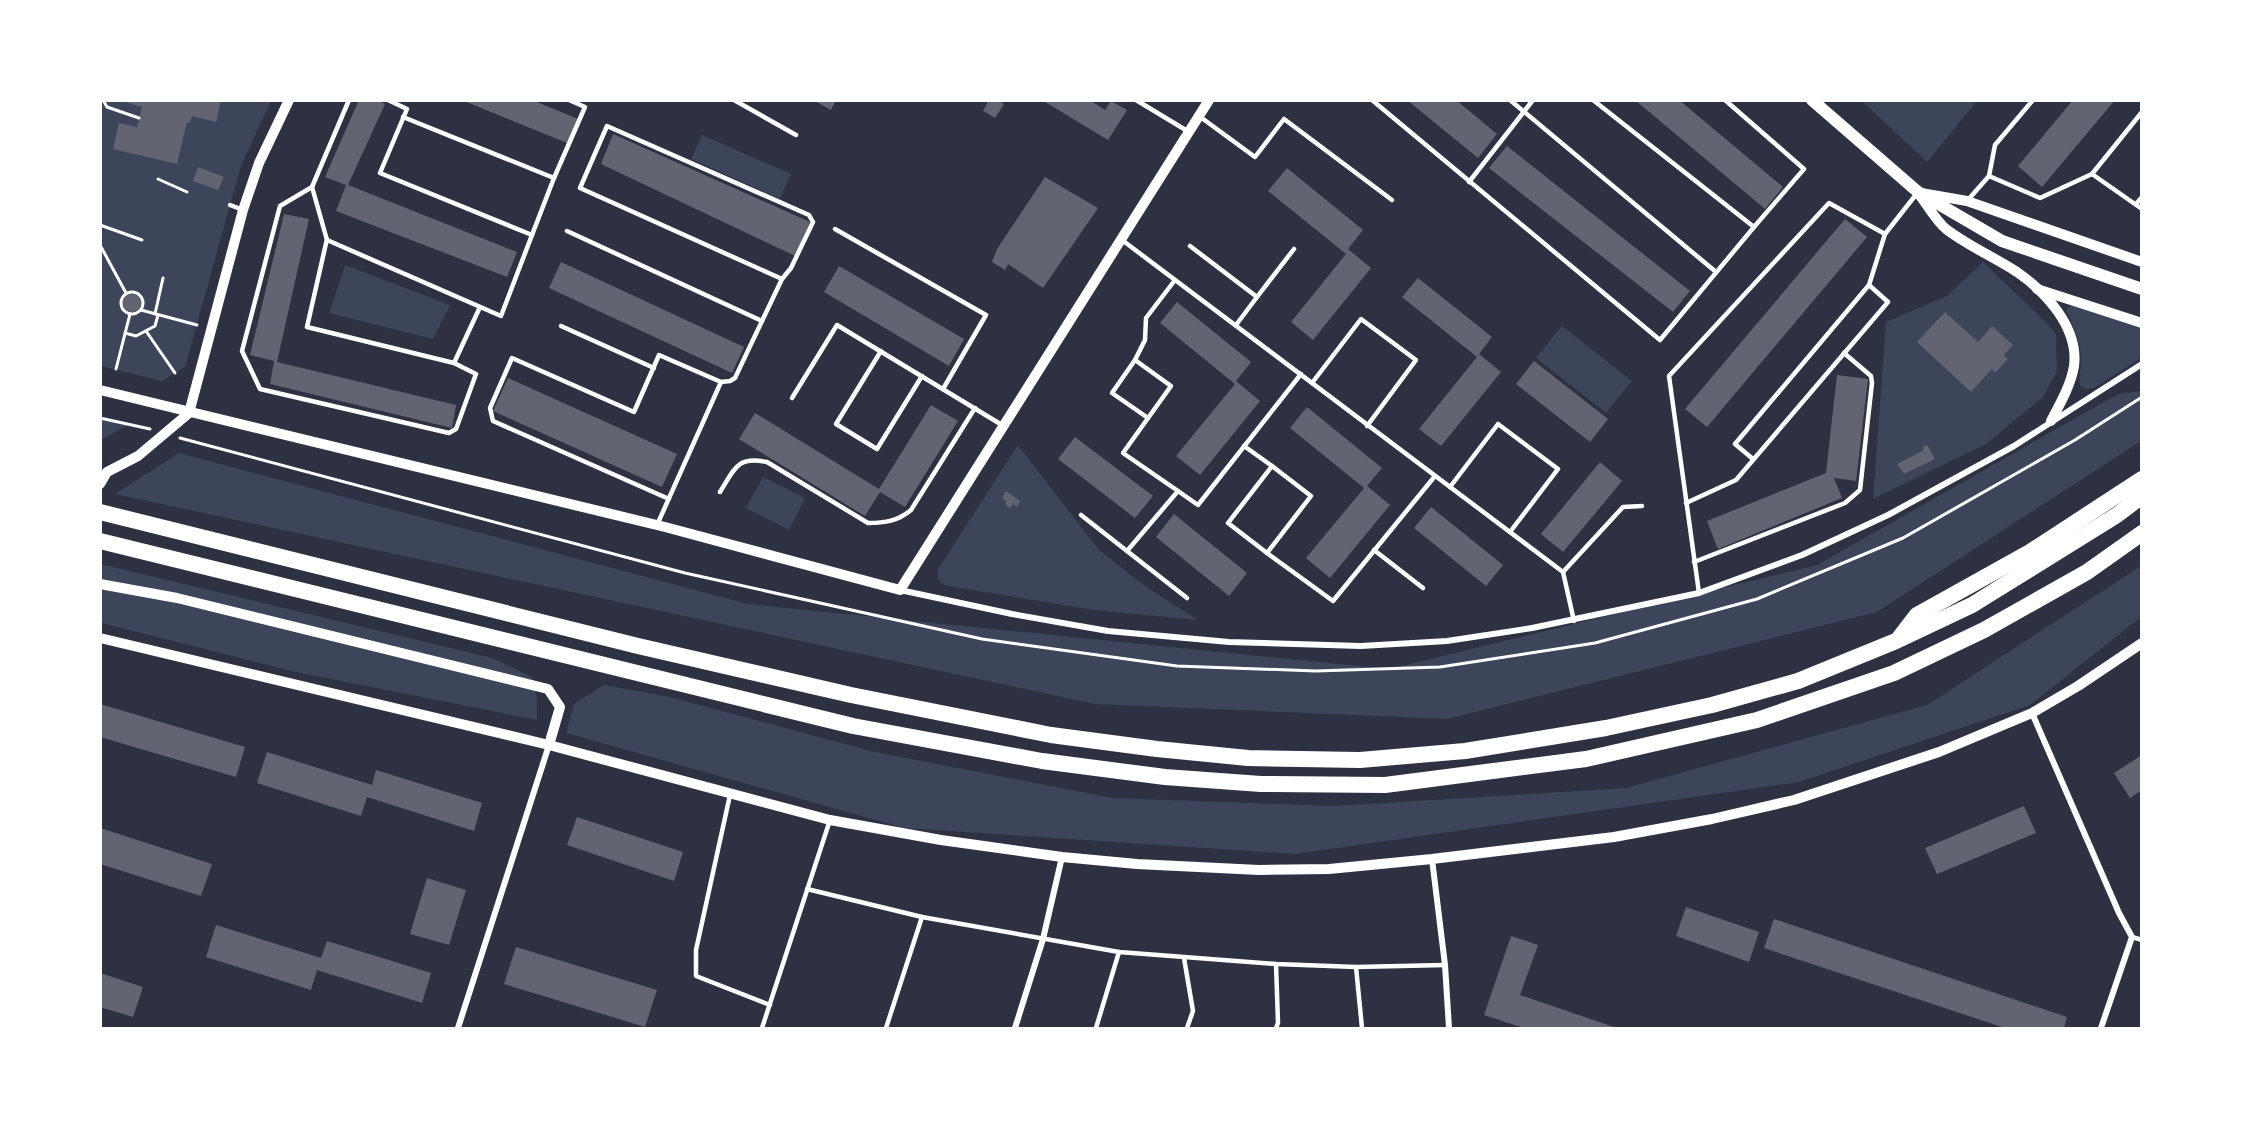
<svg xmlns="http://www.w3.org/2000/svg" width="2242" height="1129" font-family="'DejaVu Sans',sans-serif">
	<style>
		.green { fill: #3c4559 }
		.building { fill: #626471 }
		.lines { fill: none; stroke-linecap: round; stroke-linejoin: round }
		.path { stroke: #fff; stroke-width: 3 }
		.service { stroke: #fff; stroke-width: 4.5 }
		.minor { stroke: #fff; stroke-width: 6 }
		.tertiary { stroke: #fff; stroke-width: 10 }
		.secondary { stroke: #fff; stroke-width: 12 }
		.motorway { stroke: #fff; stroke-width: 16 }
	</style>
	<rect width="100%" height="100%" fill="#2d3142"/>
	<g class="green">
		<path d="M 100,101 L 271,101 L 241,166 L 185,367 L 162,381 L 101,366 Z"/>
		<path d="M 1862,101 L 1977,101 L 1927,162 Z"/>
		<path d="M 702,135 L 791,174 L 780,199 L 691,159 Z"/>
		<path d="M 1983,262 L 2048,324 L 2056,334 L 2057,371 L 2043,397 L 1986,444 L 1873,499 L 1886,322 L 1947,296 Z"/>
		<path d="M 345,265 L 450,305 L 433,339 L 329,313 Z"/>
		<path d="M 2074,305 L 2141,327 L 2141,358 L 2094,388 L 2085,389 L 2080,386 C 2078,377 2081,370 2081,362 C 2081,342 2075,328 2066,311 L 2069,306 Z"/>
		<path d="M 1562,326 L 1632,381 L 1606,413 L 1536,358 Z"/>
		<path d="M 2141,391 L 2141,441 L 1877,612 L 1447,719 L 1095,704 L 115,494 L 179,453 L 748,604 L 1389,669 L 1817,565 L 2118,394 Z"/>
		<path d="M 101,418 L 130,424 L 101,440 Z"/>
		<path d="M 1018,445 L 1098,549 L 1145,586 L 1198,620 L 1093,610 L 948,586 C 939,584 936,578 938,569 Z"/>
		<path d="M 763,477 L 805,498 L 789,530 L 746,508 Z"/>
		<path d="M 101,564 L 492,658 L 532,677 L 537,698 L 537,720 L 296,672 L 101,623 Z"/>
		<path d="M 2141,566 L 2141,617 L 2030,705 L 1799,782 L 1295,854 L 904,828 L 566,733 L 574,704 L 604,685 L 670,697 L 875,752 L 1113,798 L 1334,806 L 1626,788 L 1927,705 Z"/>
	</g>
	<g class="building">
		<path d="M 118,100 L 221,100 L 216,122 L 192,116 L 190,123 L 187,122 L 177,164 L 113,149 L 119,123 L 137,127 L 142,107 Z"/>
		<path d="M 359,100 L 377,100 L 385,104 L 348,185 L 517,252 L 507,277 L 336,211 L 346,185 L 325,177 Z"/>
		<path d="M 532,100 L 578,119 L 567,143 L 464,101 Z"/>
		<path d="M 813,100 L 836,100 L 831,110 Z"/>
		<path d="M 989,100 L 998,100 L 1004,104 L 995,118 L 983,111 Z"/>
		<path d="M 1042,100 L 1090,100 L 1105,110 L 1111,101 L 1127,110 L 1108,140 Z"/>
		<path d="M 1407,100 L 1456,100 L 1497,134 L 1478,158 Z"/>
		<path d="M 1635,100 L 1679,100 L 1783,187 L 1765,209 Z"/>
		<path d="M 2073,100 L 2115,100 L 2042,187 L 2018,166 Z"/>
		<path d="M 613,134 L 810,222 L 795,256 L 601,164 Z"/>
		<path d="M 1507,146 L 1690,291 L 1673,312 L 1489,168 Z"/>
		<path d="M 198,167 L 224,177 L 218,190 L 193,181 Z"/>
		<path d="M 1287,168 L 1363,230 L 1348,249 L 1371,268 L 1313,340 L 1291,322 L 1346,254 L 1268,191 Z"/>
		<path d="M 1045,177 L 1098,208 L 1043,288 L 1008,264 L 1005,270 L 992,262 L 997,249 Z"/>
		<path d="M 284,214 L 309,219 L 277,362 L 456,405 L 452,428 L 270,384 L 274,361 L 250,355 Z"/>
		<path d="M 1845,219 L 1867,237 L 1707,427 L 1685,409 Z"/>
		<path d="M 561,262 L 744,347 L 732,373 L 549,288 Z"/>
		<path d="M 839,266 L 964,339 L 949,366 L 824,292 Z"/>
		<path d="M 1418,278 L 1492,337 L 1479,354 L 1501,372 L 1441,446 L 1419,429 L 1477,357 L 1402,297 Z"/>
		<circle cx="132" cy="303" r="9"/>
		<path d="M 1177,302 L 1251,362 L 1236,381 L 1260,401 L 1200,475 L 1176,456 L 1235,384 L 1160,323 Z"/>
		<path d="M 1945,312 L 1978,342 L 1992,326 L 2013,345 L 2004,355 L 2008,359 L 1995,373 L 1992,369 L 1971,392 L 1917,342 Z"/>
		<path d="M 1534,361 L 1608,419 L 1590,442 L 1516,384 Z"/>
		<path d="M 1837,375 L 1868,379 L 1856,481 L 1834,478 L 1842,498 L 1718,549 L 1707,521 L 1826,473 Z"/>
		<path d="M 508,378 L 677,454 L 662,487 L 493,411 Z"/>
		<path d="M 931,405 L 958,421 L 905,507 L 880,492 L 865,516 L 739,439 L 755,413 L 879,489 Z"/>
		<path d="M 1307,407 L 1382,468 L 1367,486 L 1390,505 L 1330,578 L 1306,558 L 1364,488 L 1290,428 Z"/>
		<path d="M 1075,437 L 1153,496 L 1135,518 L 1058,459 Z"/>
		<path d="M 1927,445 L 1935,459 L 1904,474 L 1897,464 L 1924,450 L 1922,447 Z"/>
		<path d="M 1600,462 L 1622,481 L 1563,552 L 1541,534 Z"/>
		<path d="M 1006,491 L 1020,501 L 1017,507 L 1013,504 L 1010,508 L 1005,504 L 1006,501 L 1002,498 Z"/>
		<path d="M 1431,507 L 1503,565 L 1486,586 L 1414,528 Z"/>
		<path d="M 1174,514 L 1247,573 L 1229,596 L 1156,537 Z"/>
		<path d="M 100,704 L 245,747 L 236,777 L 100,737 Z"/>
		<path d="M 267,752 L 372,785 L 376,770 L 482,803 L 474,831 L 367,797 L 361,816 L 257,783 Z"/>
		<path d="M 2142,755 L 2142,790 L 2130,798 L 2114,773 Z"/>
		<path d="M 2024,806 L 2036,833 L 1937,874 L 1925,848 Z"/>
		<path d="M 577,817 L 683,852 L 674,881 L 567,845 Z"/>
		<path d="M 100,828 L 212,864 L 201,896 L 100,864 Z"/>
		<path d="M 427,878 L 466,890 L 449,945 L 410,934 Z"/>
		<path d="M 1686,907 L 1759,932 L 1749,962 L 1676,936 Z"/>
		<path d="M 1774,919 L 2067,1017 L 2064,1028 L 2005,1028 L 1764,948 Z"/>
		<path d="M 216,925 L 321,958 L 327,941 L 431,973 L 422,1003 L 317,970 L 311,990 L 206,957 Z"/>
		<path d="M 1511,936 L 1538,945 L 1520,995 L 1617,1028 L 1524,1028 L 1484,1015 Z"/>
		<path d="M 516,947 L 657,990 L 645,1027 L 504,984 Z"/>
		<path d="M 100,973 L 143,987 L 133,1017 L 100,1007 Z"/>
	</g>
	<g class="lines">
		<g class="path">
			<path d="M 103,100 L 107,107 L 139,118"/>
			<path d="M 158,179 L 187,192"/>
			<path d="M 100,225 L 142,240"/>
			<path d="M 100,245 L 126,293"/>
			<circle cx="132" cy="303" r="11"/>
			<path d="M 141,310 L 197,325"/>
			<path d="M 155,314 L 163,278"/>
			<path d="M 146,331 L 175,373"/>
			<path d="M 125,333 L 136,336 L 155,326 L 158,315"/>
			<path d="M 116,369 L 130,314"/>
			<path d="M 100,418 L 150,429"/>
			<path d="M 180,438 L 685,573 L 982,639 L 1177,666 L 1316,671 L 1440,667 L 1595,643 L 1757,599 L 1903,538 L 2075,440 L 2142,397"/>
		</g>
		<g class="service">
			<path d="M 349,100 L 312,187 L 327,240 L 501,316 L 532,235 L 380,173 L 407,109 L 388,100"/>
			<path d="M 734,100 L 796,135"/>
			<path d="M 1136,100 L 1189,132"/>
			<path d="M 1372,100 L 1660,340 L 1754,227 L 1593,100"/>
			<path d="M 1510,100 L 1716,272"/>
			<path d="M 1725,100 L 1804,169 L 1754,227"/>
			<path d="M 2033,100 L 1995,145 L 1989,176 L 2040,198 L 2092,174 L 2142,112"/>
			<path d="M 1199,116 L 1255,157 L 1284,119 L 1392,200"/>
			<path d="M 403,117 L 554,178 L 532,235"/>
			<path d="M 2092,174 L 2142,209"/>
			<path d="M 554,178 L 585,107 L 569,100"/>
			<path d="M 1469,182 L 1533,100"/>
			<path d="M 312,187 L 280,206 L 242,351 L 260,389 L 449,433 L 456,429 L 476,374 L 454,363"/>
			<path d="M 1967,201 L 1989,176"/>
			<path d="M 2136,204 L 2142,197"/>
			<path d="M 230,205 L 243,210"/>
			<path d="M 835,229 L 986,315 L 943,389"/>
			<path d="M 567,231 L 762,321 L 735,378 L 730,381 L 721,382"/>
			<path d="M 327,239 L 307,327 L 454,363 L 480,307"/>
			<path d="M 1122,240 L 1563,572"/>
			<path d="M 1190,246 L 1257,297 L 1236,325"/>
			<path d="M 1175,280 L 1146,318 L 1145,340 L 1135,360 L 1171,386 L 1123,453 L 1178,491"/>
			<path d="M 1257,297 L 1294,249"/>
			<path d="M 762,321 L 782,279 L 580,188 L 607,126 L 809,215 L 813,222 L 791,268 L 782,279"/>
			<path d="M 561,326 L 654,368"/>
			<path d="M 881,351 L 836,424 L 877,449 L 922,376"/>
			<path d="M 1135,360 L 1112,393 L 1148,418"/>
			<path d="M 1312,383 L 1361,319 L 1416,360 L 1367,426"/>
			<path d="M 792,398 L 837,325 L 1002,425"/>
			<path d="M 1244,446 L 1272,466"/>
			<path d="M 1753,459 L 1735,444 L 1869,285"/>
			<path d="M 1272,466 L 1311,496 L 1267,553 L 1228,523 Z"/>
			<path d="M 1450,487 L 1498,424 L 1558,469 L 1510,532"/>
			<path d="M 720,492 C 735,468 737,456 767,462 L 868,523 C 885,523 898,521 911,510 L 975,408"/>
			<path d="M 1686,503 L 1736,480 L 1888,302 L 1869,285 L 1885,234 L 1918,192"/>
			<path d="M 1081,515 L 1187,598"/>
			<path d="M 657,525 L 721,382 L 659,355 L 634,412 L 512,358 L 490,408 L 493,421 L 669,499"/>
			<path d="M 1374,550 L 1423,588"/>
			<path d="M 1127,551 L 1178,491 L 1198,505 L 1301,374"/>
			<path d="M 1267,553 L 1333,601 L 1435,476"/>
			<path d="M 1694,562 L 1845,503 L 1860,490 L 1872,383 L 1871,376 L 1844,353"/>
			<path d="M 1699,593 L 1669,376 L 1829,203 L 1885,234"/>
			<path d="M 1574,621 L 1563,572 L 1623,507 L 1642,506"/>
			<path d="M 730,795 L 696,950 L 696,976 L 770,1005"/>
			<path d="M 807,889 L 922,917 L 1119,952 L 1276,964 L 1356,967 L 1445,965"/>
			<path d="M 2132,937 L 2142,940"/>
			<path d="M 1184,958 L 1193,1011 L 1187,1028"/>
			<path d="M 1276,964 L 1278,1023 L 1276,1028"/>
			<path d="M 1356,967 L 1362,1028"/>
			<path d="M 762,1028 L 830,820"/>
			<path d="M 886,1028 L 922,917"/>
			<path d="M 1096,1028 L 1119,952"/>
		</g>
		<g class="minor">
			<path d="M 900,590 L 1012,614 L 1108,631 L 1229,642 L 1361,646 L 1447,641 L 1532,628 L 1699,593 L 1802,555 L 1888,515 L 2014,446 L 2142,364"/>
			<path d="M 2032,713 L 2119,913 L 2132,937 L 2101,1028"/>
			<path d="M 1432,859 L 1445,965 L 1449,1028"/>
			<path d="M 458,1028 L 549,745"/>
			<path d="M 1015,1028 L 1043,939 L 1062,857"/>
		</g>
		<g class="tertiary">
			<path d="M 1918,193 C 1927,204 1935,220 1946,229 C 1968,246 1994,257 2017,272 C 2046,292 2079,328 2074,366 C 2071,385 2060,404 2051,421"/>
			<path d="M 1921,193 L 1967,201 L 2142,262"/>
			<path d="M 2037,289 L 2142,323"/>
			<path d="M 100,390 L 665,527 L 900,590 L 1209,100"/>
			<path d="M 100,484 L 107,472 L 138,456 L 189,413 L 243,210 L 259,163 L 289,100"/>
			<path d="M 100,584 L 177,598 L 548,689 L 560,707 L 549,745"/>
			<path d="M 100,638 L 549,745 L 830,820 L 941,840 L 1062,857 L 1137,864 L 1259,870 L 1329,869 L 1432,859 L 1614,837 L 1712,819 L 1794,800 L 1939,752 L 2032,713 L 2078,686 L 2142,643"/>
		</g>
		<path class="secondary" d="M 1812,100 L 1918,192 L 2002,241 L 2142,289"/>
		<g class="motorway">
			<path d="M 100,512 L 638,646 L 851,695 L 1051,735 L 1157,749 L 1248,758 L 1360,760 L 1465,751 L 1606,728 L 1712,705 L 1798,681 L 1896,641 L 1972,605 L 2117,515 L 2142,496"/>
			<path d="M 100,541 L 853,726 L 1042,761 L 1165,777 L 1261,784 L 1385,785 L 1586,759 L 1757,720 L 1894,673 L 1984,630 L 2087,572 L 2142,533"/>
			<path d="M 1900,637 L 1917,615 L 2030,552 L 2142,479"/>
		</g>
	</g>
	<rect width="2242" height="1129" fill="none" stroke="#ffffff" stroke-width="204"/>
</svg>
